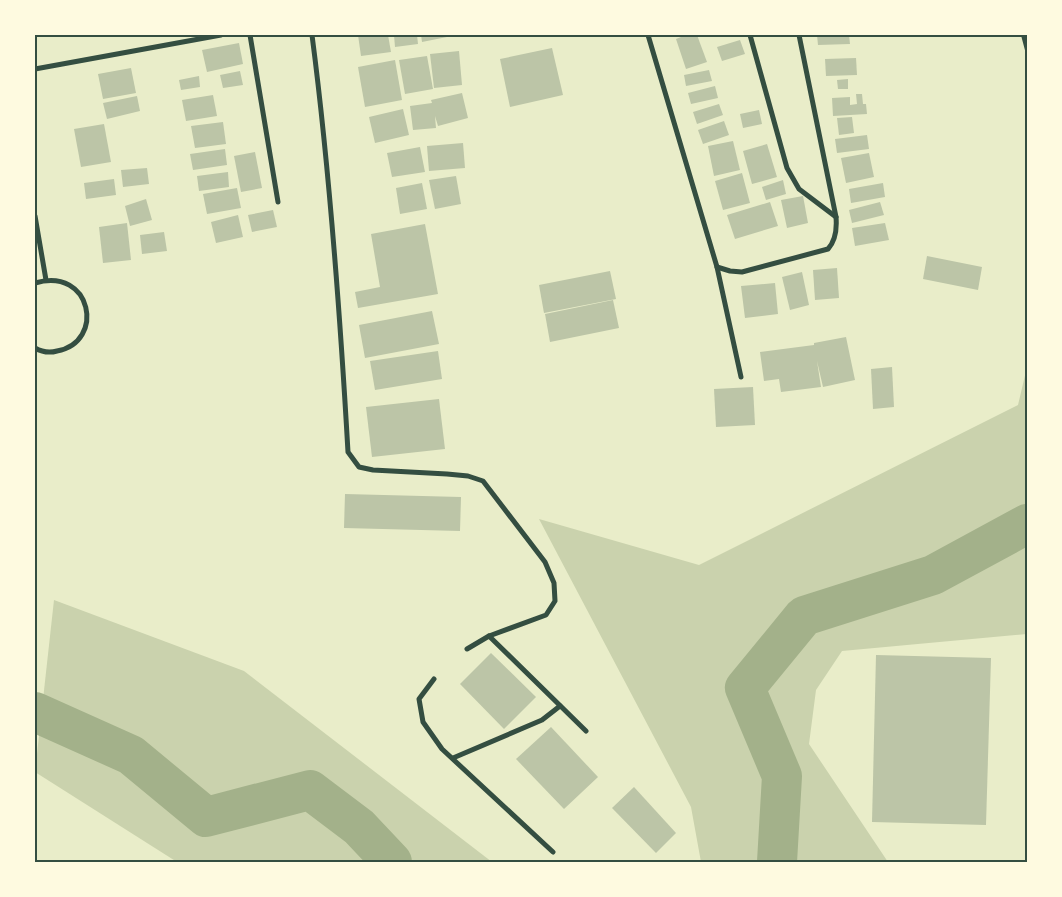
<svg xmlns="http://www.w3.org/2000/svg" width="1062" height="897" font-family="'Titillium Web',sans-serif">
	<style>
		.green { fill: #cad2ad }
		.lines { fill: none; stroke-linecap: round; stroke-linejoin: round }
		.river { stroke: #a3b18a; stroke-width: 40 }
		.building { fill: #bcc5a7 }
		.service { stroke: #344e41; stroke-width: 4 }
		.minor { stroke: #344e41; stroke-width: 5 }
		.neatline { fill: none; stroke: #344e41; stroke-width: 2 }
	</style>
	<rect width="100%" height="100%" fill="#e9edc9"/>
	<g class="green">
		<path d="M 1027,367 L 1027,634 L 842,651 L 816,690 L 809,744 L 888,862 L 701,862 L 691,807 L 539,519 L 699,565 L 1018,405 Z"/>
		<path d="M 54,600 L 244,671 L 492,862 L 177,862 L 35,772 Z"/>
	</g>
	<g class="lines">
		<g class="river">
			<path d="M 35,712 L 131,755 L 206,817 L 310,790 L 359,827 L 392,862"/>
			<path d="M 777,862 L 782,776 L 745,688 L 804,616 L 933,575 L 1027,524"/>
		</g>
	</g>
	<g class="building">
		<path d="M 358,35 L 388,35 L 391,52 L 361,56 Z"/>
		<path d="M 394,35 L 417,35 L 418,44 L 395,47 Z"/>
		<path d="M 421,35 L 452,35 L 452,36 L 422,42 Z"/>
		<path d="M 686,35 L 697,35 L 707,62 L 686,69 L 676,39 Z"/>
		<path d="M 817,35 L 849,35 L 850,44 L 818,45 Z"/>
		<path d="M 740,40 L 745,54 L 722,61 L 717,47 Z"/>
		<path d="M 239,43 L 243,64 L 207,72 L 202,50 Z"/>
		<path d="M 552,48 L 563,95 L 510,107 L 500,59 Z"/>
		<path d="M 459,51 L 462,85 L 434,88 L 430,54 Z"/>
		<path d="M 427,56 L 433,89 L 405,94 L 399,60 Z"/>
		<path d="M 856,58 L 857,75 L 826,76 L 825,59 Z"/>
		<path d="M 395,60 L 402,100 L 365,107 L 358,67 Z"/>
		<path d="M 131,68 L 136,93 L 103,99 L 98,74 Z"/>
		<path d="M 709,70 L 712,81 L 686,86 L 684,75 Z"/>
		<path d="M 240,71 L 243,85 L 223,88 L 220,75 Z"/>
		<path d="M 199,76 L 200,87 L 181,90 L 179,80 Z"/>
		<path d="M 848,79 L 848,89 L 838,89 L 837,80 Z"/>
		<path d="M 715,86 L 718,98 L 691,104 L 688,93 Z"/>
		<path d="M 462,93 L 468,118 L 438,126 L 435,116 L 436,128 L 413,130 L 410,106 L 432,103 L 431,100 Z"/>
		<path d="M 856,94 L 862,94 L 863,104 L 866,104 L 867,114 L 833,116 L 832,98 L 850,97 L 850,105 L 857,104 Z"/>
		<path d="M 213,95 L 217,116 L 186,121 L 182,100 Z"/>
		<path d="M 137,96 L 140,111 L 107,119 L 103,103 Z"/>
		<path d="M 719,104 L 723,115 L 697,124 L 693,112 Z"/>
		<path d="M 403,109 L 409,135 L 375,143 L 369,117 Z"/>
		<path d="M 759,110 L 762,124 L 743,128 L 740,114 Z"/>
		<path d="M 852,117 L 854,133 L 839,135 L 837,118 Z"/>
		<path d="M 724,121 L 729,135 L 703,144 L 698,130 Z"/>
		<path d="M 223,122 L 226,144 L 195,148 L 191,126 Z"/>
		<path d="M 104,124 L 111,162 L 81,167 L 74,129 Z"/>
		<path d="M 867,135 L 869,149 L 837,153 L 835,139 Z"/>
		<path d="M 733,141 L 740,170 L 714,176 L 708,146 Z"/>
		<path d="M 463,143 L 465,168 L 429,171 L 427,146 Z"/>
		<path d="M 767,144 L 777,177 L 752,184 L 743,151 Z"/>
		<path d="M 420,147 L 425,172 L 392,177 L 387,153 Z"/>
		<path d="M 225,149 L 227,165 L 193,170 L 190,154 Z"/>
		<path d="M 255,152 L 262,188 L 241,192 L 234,156 Z"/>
		<path d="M 869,153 L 874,177 L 846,183 L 841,158 Z"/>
		<path d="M 147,168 L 149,184 L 123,187 L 121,170 Z"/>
		<path d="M 228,172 L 229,187 L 199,191 L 197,176 Z"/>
		<path d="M 742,173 L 750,203 L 723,210 L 715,181 Z"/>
		<path d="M 456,176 L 461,204 L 435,209 L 429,180 Z"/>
		<path d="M 114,179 L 116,195 L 86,199 L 84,183 Z"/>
		<path d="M 783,180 L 786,194 L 766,200 L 762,187 Z"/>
		<path d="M 422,183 L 427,209 L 400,214 L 396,188 Z"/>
		<path d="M 883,183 L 885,197 L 851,203 L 849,189 Z"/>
		<path d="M 237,188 L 241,208 L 207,214 L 203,194 Z"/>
		<path d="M 803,196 L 808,223 L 787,228 L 781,200 Z"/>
		<path d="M 146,199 L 152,220 L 130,226 L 125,206 Z"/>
		<path d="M 770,202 L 778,226 L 735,239 L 727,215 Z"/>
		<path d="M 880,202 L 884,215 L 852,223 L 849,210 Z"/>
		<path d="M 273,210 L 277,227 L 252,232 L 248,215 Z"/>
		<path d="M 238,215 L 243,237 L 216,243 L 211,222 Z"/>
		<path d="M 127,223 L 131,260 L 103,263 L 99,227 Z"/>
		<path d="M 885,223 L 889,240 L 855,246 L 852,228 Z"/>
		<path d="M 425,224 L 438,294 L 358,308 L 355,292 L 380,287 L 371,234 Z"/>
		<path d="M 164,232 L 167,251 L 142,254 L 140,235 Z"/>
		<path d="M 927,256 L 982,267 L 978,290 L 923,279 Z"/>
		<path d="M 837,268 L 839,298 L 815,300 L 813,270 Z"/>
		<path d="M 610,271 L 616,299 L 544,313 L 539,285 Z"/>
		<path d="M 802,272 L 809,305 L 790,310 L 782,277 Z"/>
		<path d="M 775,283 L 778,314 L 745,318 L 741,286 Z"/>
		<path d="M 613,300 L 619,328 L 550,342 L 545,314 Z"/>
		<path d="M 432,311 L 439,344 L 365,358 L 359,325 Z"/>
		<path d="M 846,337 L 855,380 L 823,387 L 817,361 L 821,387 L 781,392 L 779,379 L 764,381 L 760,352 L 814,345 L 814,343 Z"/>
		<path d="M 438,351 L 442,379 L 375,390 L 370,361 Z"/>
		<path d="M 892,367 L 894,407 L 873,409 L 871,369 Z"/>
		<path d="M 753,387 L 755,425 L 716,427 L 714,389 Z"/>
		<path d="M 439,399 L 445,449 L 372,457 L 366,407 Z"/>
		<path d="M 345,494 L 461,497 L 460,531 L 344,528 Z"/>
		<path d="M 491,653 L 536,697 L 504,729 L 460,684 Z"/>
		<path d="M 876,655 L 991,658 L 986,825 L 872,822 Z"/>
		<path d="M 551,727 L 598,777 L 564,809 L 516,759 Z"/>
		<path d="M 634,787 L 676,833 L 656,853 L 612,808 Z"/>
	</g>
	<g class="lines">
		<path class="service" d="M 1023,35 L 1027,50"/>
		<g class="minor">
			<path d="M 250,35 L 278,202"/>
			<path d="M 312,35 C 330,173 340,313 348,452 L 359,467 L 373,470 L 447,474 L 468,476 L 483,481 L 545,562 L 554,583 L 555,601 L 546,615 L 489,636 L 467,649"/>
			<path d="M 648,35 L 717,267 L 741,377"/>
			<path d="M 750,35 L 787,168 L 799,189 L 836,217"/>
			<path d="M 35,69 L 221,35"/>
			<path d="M 35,216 L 46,280"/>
			<path d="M 717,267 L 730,271 L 742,272 L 828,249 C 836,240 837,229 836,217 L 799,35"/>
			<path d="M 35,283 C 92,266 106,342 57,351 C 50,353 42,352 35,348"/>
			<path d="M 489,636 L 586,731"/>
			<path d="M 434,679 L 419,699 L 423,722 L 442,749 L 553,852"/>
			<path d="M 453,758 L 542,720 L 560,706"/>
		</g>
	</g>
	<rect width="1062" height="897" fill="none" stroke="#fefae0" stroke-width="72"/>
	<rect x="36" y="36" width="990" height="825" class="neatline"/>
</svg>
